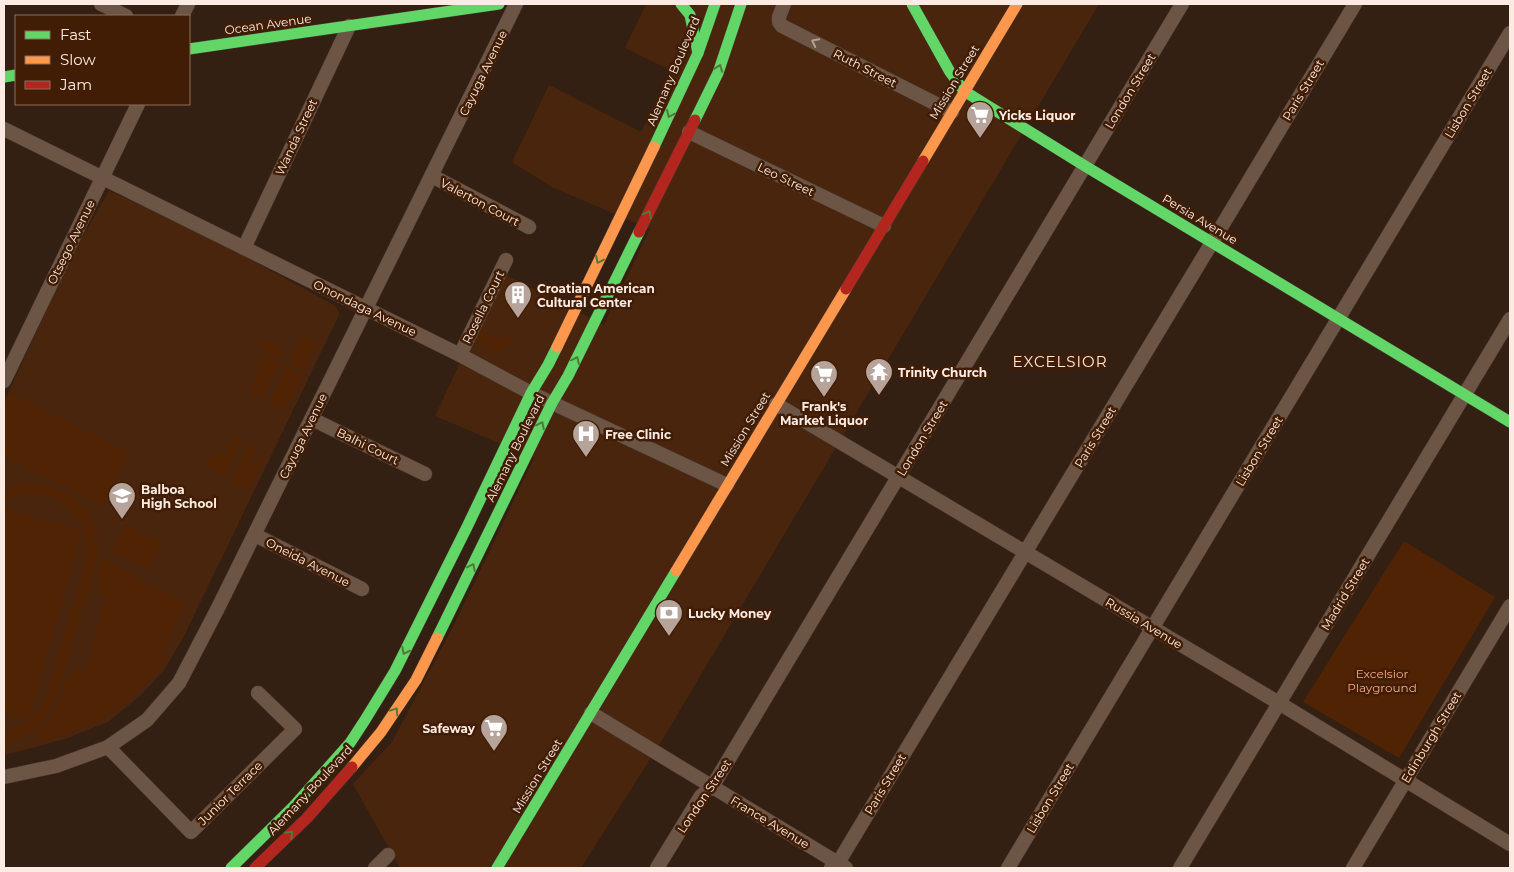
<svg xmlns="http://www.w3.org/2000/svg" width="1514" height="872" font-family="Montserrat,sans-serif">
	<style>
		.built { fill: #4a250d }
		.green { fill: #4f2303 }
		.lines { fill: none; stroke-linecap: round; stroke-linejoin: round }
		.street-casing { stroke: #473831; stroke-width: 15 }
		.fast-casing { stroke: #473831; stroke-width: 12 }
		.slow-casing { stroke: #473831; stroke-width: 12 }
		.jam-casing { stroke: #473831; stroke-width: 12 }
		.street { stroke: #6d5546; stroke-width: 14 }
		.fast { stroke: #63d668; stroke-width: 11 }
		.slow { stroke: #ff974d; stroke-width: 11 }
		.jam { stroke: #b3261e; stroke-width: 11 }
		.oneway { stroke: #b4a094 }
		.oneway2 { stroke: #527a37 }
		.labels { text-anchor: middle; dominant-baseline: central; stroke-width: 5; stroke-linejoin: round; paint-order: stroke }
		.street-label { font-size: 12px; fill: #fcebe2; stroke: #411d06 }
		.poi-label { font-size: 12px; font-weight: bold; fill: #fcebe2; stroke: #411d06; text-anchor: start }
		.park-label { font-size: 12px; fill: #f6aa80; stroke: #411d06 }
		.quarter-label { font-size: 15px; letter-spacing: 1px; fill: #fcebe2; stroke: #411d06 }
	</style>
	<rect width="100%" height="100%" fill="#342013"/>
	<g class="built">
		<path d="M 646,4 L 1099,4 L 661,742 L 581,868 L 400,868 L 353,784 L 392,742 L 456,621 L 534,458 L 435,416 L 502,273 L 604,325 L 650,229 L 552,187 L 512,162 L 549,85 L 641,132 L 672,71 L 625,48 Z"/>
		<path d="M 109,191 L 151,209 L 231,249 L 334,305 L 338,310 L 339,315 L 183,638 L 164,670 L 141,695 L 108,722 L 65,739 L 4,755 L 4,402 L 70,259 Z"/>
	</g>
	<g class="green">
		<path d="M 481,330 L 500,340 L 503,334 L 512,338 L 509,343 L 498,352 L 475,341 Z"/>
		<path d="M 302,335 L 317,343 L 303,371 L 290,365 L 293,361 L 292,357 Z"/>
		<path d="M 264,339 L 285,349 L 280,360 L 263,350 L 264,348 L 260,346 Z"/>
		<path d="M 261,356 L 265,358 L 266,357 L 280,363 L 263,397 L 255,393 L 253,396 L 250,395 L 251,393 L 249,391 L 260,368 L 256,366 Z"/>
		<path d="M 287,367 L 303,375 L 285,409 L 282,407 L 280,411 L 277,410 L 279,406 L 270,401 Z"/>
		<path d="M 10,392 L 125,451 L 127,456 L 102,506 L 4,456 L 4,404 Z"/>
		<path d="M 234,435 L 242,439 L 224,476 L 206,467 L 212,453 L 216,455 L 218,451 L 224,454 Z"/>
		<path d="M 249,443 L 257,447 L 250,461 L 258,465 L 266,451 L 268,452 L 248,489 L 245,488 L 245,486 L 242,484 L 240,486 L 231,481 Z"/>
		<path d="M 22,483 C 70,481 108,517 96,566 L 54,704 C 43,725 27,738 4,743 L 4,732 C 23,728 36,717 45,699 L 85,564 C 95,515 48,477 4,502 L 4,489 Z"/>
		<path d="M 4,508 L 82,531 L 28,720 L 4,713 Z"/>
		<path d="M 125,525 L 162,543 L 150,569 L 112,551 Z"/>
		<path d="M 1404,541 L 1495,597 L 1399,758 L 1303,702 Z"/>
		<path d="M 102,558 L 134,575 L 134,577 L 185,602 L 161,653 L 166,656 L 165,660 C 132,705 95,729 41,741 L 38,732 C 55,719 61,696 66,676 L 71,678 L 75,668 L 86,670 L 107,596 L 96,593 L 101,579 L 96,577 Z"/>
	</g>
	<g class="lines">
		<defs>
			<g id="street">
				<path d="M 101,4 L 126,16"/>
				<path d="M 784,4 L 779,17 L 779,22 L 782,26 L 952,112"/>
				<path d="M 182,16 L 188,4"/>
				<path d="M 4,129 L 460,355 L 531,393 L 727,485"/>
				<path d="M 689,132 L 884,226"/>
				<path d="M 432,176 L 529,227"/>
				<path d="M 244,248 L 349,26"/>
				<path d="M 460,355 L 506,260"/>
				<path d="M 4,381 L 138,104"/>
				<path d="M 776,404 L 1279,703 L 1510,844"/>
				<path d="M 312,419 L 425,474"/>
				<path d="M 255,535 L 362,589"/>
				<path d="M 591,713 L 846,868"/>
				<path d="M 108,747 L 191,832 L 295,729 L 258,693"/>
				<path d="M 4,777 L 56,766 L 108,747 L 147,720 L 179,683 L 218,608 L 516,4"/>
				<path d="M 375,868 L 388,855"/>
				<path d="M 657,868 L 701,796 L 712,787 L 1182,4"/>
				<path d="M 831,868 L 838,863 L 1205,254 L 1355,4"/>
				<path d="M 1008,868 L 1510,33"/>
				<path d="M 1180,868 L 1510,319"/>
				<path d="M 1353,868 L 1510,606"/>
			</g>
			<g id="fast">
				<path d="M 681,4 L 690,15 L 698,53"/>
				<path d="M 912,4 L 950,72 L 964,91 L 1085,166 L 1510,422"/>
				<path d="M 189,49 L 499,4"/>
				<path d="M 4,77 L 16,75"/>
				<path d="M 695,120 L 718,73 L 741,4"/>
				<path d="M 654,147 L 698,53 L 715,4"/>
				<path d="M 437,638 L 552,403 L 568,376 L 639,232"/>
				<path d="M 231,868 L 294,806 L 350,743 L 365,720 L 395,671 L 467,527 L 531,393 L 548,365 L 557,347"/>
				<path d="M 497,868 L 676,571"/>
			</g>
			<g id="slow">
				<path d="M 923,161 L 1017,4"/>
				<path d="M 557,347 L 654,147"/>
				<path d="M 676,571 L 846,289"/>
				<path d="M 352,767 L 381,732 L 416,680 L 437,638"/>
			</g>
			<g id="jam">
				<path d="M 639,232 L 695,120"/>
				<path d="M 846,289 L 923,161"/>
				<path d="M 255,868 L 307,818 L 352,767"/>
			</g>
		</defs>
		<use href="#street" class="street-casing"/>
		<use href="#fast" class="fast-casing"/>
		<use href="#slow" class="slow-casing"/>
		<use href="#jam" class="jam-casing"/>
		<use href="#street" class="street"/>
		<use href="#fast" class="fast"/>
		<use href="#slow" class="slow"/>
		<use href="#jam" class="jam"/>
	</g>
	<defs><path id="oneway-chevron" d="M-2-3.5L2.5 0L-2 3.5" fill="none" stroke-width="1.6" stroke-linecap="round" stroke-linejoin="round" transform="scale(1.25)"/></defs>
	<use class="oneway" href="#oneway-chevron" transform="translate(815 42) rotate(-153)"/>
	<g class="oneway2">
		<use href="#oneway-chevron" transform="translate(719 68) rotate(-70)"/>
		<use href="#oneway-chevron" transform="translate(670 114) rotate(115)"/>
		<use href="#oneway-chevron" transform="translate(648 214) rotate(-64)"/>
		<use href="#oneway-chevron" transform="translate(599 260) rotate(116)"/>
		<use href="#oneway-chevron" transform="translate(576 360) rotate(-64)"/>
		<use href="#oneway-chevron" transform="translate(541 425) rotate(-64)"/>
		<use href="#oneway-chevron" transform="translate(472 567) rotate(-64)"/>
		<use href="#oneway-chevron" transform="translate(405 651) rotate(117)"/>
		<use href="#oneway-chevron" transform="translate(395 711) rotate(-56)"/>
		<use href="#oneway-chevron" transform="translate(290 834) rotate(-45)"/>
	</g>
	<defs>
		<symbol id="supermarket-pin" viewBox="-11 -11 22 30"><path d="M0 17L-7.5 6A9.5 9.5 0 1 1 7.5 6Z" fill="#b6a49a" stroke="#411d06"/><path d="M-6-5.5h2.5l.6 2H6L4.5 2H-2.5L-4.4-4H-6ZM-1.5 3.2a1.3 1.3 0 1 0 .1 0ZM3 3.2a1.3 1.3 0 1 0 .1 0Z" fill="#fff"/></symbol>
		<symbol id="building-pin" viewBox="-11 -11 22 30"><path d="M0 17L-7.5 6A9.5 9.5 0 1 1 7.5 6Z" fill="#b6a49a" stroke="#411d06"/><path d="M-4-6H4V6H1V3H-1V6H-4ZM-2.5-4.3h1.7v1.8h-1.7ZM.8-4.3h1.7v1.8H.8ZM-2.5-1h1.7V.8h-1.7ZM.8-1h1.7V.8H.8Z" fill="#fff"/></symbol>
		<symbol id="temple-pin" viewBox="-11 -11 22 30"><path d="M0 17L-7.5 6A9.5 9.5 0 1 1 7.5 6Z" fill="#b6a49a" stroke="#411d06"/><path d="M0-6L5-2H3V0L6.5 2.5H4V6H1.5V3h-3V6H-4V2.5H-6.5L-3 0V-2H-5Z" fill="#fff"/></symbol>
		<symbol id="hospital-pin" viewBox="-11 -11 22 30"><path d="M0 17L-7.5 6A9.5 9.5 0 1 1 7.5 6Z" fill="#b6a49a" stroke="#411d06"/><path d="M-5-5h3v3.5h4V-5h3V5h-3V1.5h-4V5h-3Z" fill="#fff"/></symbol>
		<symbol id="school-pin" viewBox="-11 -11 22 30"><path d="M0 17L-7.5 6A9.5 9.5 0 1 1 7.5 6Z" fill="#b6a49a" stroke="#411d06"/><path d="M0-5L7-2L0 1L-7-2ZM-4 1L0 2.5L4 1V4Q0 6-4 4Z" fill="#fff"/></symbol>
		<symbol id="bank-pin" viewBox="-11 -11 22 30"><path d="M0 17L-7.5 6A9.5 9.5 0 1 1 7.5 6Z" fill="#b6a49a" stroke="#411d06"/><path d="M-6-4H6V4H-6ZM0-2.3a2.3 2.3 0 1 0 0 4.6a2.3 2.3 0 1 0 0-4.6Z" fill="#fff"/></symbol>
	</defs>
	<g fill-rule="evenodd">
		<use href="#supermarket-pin" x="964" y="99" width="32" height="43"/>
		<use href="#building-pin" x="502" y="279" width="32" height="43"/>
		<use href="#temple-pin" x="863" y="356" width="32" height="43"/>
		<use href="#supermarket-pin" x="808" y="358" width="32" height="43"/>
		<use href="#hospital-pin" x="570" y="418" width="32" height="43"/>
		<use href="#school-pin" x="106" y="480" width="32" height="43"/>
		<use href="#bank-pin" x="653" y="597" width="32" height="43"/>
		<use href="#supermarket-pin" x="478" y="712" width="32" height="43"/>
	</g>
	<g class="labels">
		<g class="street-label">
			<text transform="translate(268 24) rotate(-8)">Ocean Avenue</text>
			<text transform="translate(865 68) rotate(27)">Ruth Street</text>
			<text transform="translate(673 71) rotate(-67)">Alemany Boulevard</text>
			<text transform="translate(483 73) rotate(-64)">Cayuga Avenue</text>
			<text transform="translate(954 82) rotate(-59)">Mission Street</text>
			<text transform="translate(1303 90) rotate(-59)">Paris Street</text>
			<text transform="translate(1130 91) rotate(-59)">London Street</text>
			<text transform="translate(1468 103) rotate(-59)">Lisbon Street</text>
			<text transform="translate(296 137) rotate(-65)">Wanda Street</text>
			<text transform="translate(786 179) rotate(26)">Leo Street</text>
			<text transform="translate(480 202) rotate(28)">Valerton Court</text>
			<text transform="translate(1200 219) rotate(31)">Persia Avenue</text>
			<text transform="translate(71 242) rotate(-64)">Otsego Avenue</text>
			<text transform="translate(483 307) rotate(-64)">Rosella Court</text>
			<text transform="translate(365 308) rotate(26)">Onondaga Avenue</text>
			<text transform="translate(745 429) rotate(-59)">Mission Street</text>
			<text transform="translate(303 436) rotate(-64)">Cayuga Avenue</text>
			<text transform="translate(1095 437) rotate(-59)">Paris Street</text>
			<text transform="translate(922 438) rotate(-59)">London Street</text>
			<text transform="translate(368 446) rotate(26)">Balhi Court</text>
			<text transform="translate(515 448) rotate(-64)">Alemany Boulevard</text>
			<text transform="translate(1259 451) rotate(-59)">Lisbon Street</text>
			<text transform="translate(308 562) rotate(27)">Oneida Avenue</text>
			<text transform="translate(1345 594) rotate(-59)">Madrid Street</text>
			<text transform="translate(1144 623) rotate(31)">Russia Avenue</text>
			<text transform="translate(1431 737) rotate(-59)">Edinburgh Street</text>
			<text transform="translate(537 776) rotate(-59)">Mission Street</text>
			<text transform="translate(885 784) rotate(-59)">Paris Street</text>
			<text transform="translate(310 790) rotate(-47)">Alemany Boulevard</text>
			<text transform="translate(230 793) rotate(-45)">Junior Terrace</text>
			<text transform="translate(704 796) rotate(-56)">London Street</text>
			<text transform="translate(1050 798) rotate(-59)">Lisbon Street</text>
			<text transform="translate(770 822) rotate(31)">France Avenue</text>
		</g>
		<g class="poi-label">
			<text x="999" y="115">Yicks Liquor</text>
			<text x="537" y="288">Croatian American<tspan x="537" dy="14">Cultural Center</tspan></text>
			<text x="898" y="372">Trinity Church</text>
			<text x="824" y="406" text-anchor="middle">Frank's<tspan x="824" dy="14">Market Liquor</tspan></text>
			<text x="605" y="434">Free Clinic</text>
			<text x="141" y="489">Balboa<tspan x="141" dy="14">High School</tspan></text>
			<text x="688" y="613">Lucky Money</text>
			<text x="475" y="728" text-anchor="end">Safeway</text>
		</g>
		<g class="park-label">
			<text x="1382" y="673">Excelsior<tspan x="1382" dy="14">Playground</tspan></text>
		</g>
		<g class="quarter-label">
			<text x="1060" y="361">EXCELSIOR</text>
		</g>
	</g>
	<rect width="1514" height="872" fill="none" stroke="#fcebe2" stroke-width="10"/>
	<rect x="15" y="15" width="175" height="90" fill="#411d06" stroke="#8c6f5e"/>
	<rect x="25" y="31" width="25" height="8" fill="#63d668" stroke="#8c6f5e"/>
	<text x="60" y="40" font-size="15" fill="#fcebe2">Fast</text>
	<rect x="25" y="56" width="25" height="8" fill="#ff974d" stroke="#8c6f5e"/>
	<text x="60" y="65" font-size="15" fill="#fcebe2">Slow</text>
	<rect x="25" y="81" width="25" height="8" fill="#b3261e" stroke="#8c6f5e"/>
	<text x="60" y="90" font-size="15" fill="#fcebe2">Jam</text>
</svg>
